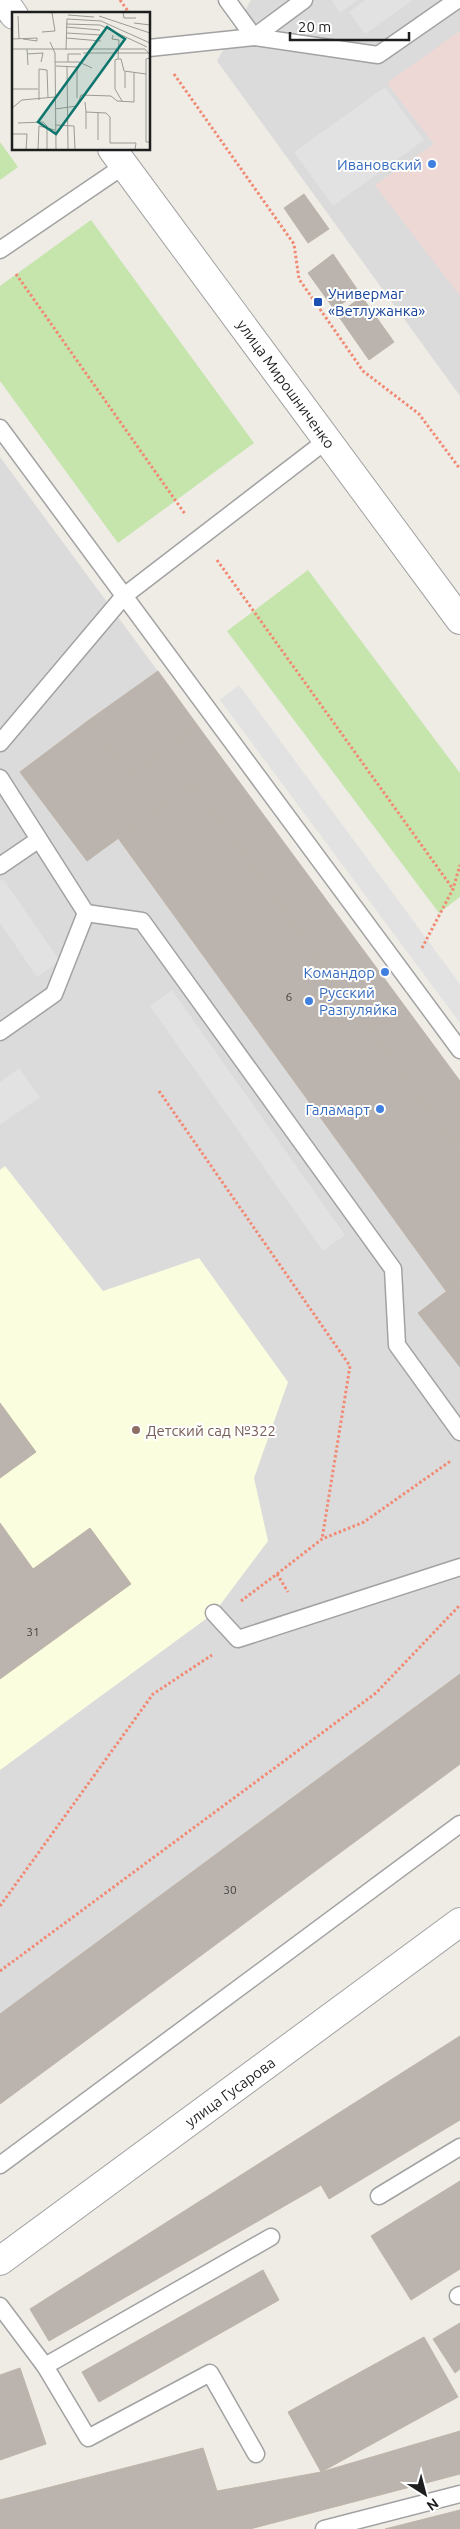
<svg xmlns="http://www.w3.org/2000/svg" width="460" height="2529" font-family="Ubuntu,sans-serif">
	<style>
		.residential { fill: #dcdbdb }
		.commercial { fill: #eed8d5 }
		.education { fill: #fbfddf }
		.grass { fill: #c5e5ad }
		.parking { fill: #e2e2e2 }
		.building { fill: #bbb4ae; stroke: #bfb4a8 }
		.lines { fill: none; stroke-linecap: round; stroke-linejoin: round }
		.service-casing { stroke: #a2a2a2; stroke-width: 19 }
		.minor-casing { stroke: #a2a2a2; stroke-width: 30 }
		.tertiary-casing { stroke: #a2a2a2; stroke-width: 30 }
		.path { stroke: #f18973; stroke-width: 3; stroke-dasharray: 2.5 2.5; stroke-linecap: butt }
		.service { stroke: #fff; stroke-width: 16 }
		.minor { stroke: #fff; stroke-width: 28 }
		.tertiary { stroke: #fff; stroke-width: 28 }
		.shop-dot { fill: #3f7fe0; stroke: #fff; stroke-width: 2 }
		.transit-dot { fill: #1a4fb4; stroke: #fff; stroke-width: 2 }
		.education-dot { fill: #8d6e63; stroke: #fff; stroke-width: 2 }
		.labels { text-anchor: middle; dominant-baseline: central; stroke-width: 4; stroke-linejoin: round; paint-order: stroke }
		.number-label { font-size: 12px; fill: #454442 }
		.shop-label { font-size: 15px; fill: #366cbe; stroke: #fff; text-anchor: end }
		.transit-label { font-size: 15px; fill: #164399; stroke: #fff; text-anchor: start }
		.street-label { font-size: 15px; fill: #1e1e1e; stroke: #fff }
		.education-label { font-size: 15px; fill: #785e54; stroke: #fff; text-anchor: start }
		.inset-road { fill: none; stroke: #9b9a95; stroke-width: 1 }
		.view { fill: #0f766e; fill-opacity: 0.15; stroke: #0f766e; stroke-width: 2.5 }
		.inset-edge { fill: none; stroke: #1e1e1e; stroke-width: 2.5 }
	</style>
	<rect width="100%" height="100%" fill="#eeece5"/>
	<g class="residential">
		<path d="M 251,0 L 460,0 L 460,396 L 217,61 Z"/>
		<path d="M 0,457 L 460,1081 L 460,1765 L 0,2104 Z"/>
	</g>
	<path class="commercial" d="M 460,31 L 460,296 L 375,185 L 434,144 L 387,83 Z"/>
	<path class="education" d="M 5,1166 L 103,1291 L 199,1258 L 288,1382 L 254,1478 L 268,1541 L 214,1613 L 0,1770 L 0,1170 Z"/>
	<g class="grass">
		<path d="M 0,142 L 18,167 L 0,180 Z"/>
		<path d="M 91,220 L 254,443 L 118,543 L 0,381 L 0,286 Z"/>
		<path d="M 308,570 L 460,773 L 460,897 L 439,913 L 227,631 Z"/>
	</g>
	<g class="parking">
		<path d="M 332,0 L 358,0 L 340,13 Z"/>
		<path d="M 365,0 L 413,0 L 365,34 L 349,12 Z"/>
		<path d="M 385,87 L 424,140 L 333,206 L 294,152 Z"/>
		<path d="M 239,685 L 460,984 L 460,1023 L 220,700 Z"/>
		<path d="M 3,879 L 60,961 L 37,977 L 0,923 L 0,881 Z"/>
		<path d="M 172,990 L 345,1235 L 323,1251 L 150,1006 Z"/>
		<path d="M 19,1068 L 40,1097 L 0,1125 L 0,1082 Z"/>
	</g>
	<g class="building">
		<path d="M 304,194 L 329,229 L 308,243 L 284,208 Z"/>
		<path d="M 333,254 L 359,292 L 334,309 L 308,273 Z"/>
		<path d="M 362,297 L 394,342 L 369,360 L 337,314 Z"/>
		<path d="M 158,671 L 198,726 L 129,776 L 89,720 Z"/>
		<path d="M 89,720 L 129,776 L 198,726 L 460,1081 L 460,1153 L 193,784 L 87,861 L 20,772 Z"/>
		<path d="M 193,784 L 460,1153 L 460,1281 L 446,1291 L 118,838 Z"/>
		<path d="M 460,1281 L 460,1367 L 418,1313 Z"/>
		<path d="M 0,1403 L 36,1452 L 0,1478 Z"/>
		<path d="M 0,1523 L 33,1569 L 90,1528 L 131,1584 L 0,1679 Z"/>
		<path d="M 460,1674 L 460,1764 L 0,2104 L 0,2014 Z"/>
		<path d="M 460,2036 L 460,2120 L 329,2199 L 321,2185 L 49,2341 L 30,2309 Z"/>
		<path d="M 460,2181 L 460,2269 L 411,2300 L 371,2236 Z"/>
		<path d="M 263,2270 L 279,2300 L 99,2402 L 82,2372 Z"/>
		<path d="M 460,2323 L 460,2369 L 455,2373 L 433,2339 Z"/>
		<path d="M 424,2337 L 458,2397 L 321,2472 L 288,2412 Z"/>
		<path d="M 20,2368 L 46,2444 L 0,2460 L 0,2375 Z"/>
		<path d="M 460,2431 L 460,2474 L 250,2529 L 0,2529 L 0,2500 L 203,2448 L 217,2491 L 321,2472 Z"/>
		<path d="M 460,2510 L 460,2529 L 385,2529 Z"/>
	</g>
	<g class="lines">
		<defs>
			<g id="service">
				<path d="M 227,0 L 254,37 L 378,55 L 457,0"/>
				<path d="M 149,48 L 254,37 L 304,0"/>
				<path d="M 0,250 L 125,165"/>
				<path d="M 0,428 L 460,1050"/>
				<path d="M 0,743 L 124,596 L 327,440"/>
				<path d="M 0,778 L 86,913 L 54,994 L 0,1032"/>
				<path d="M 0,866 L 38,840"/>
				<path d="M 86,913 L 142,921 L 393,1269 L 397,1345 L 460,1432"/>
				<path d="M 214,1613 L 238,1639 L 460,1567"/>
				<path d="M 0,2165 L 460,1824"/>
				<path d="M 379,2196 L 460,2147"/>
				<path d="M 458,2296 L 460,2295"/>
				<path d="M 0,2306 L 45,2366 L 88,2438 L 210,2373 L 256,2454"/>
				<path d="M 45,2366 L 271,2237"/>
				<path d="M 324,2529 L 460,2494"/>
			</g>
			<path id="minor" d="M 0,2261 L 460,1922"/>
			<g id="tertiary">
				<path d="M 3,0 L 14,15"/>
				<path d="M 112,149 L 460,620"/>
			</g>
		</defs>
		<use href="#service" class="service-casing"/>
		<use href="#minor" class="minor-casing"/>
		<use href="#tertiary" class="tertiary-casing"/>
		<g class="path">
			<path d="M 120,0 L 130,14"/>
			<path d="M 174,74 L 294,244 L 299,279 L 363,371 L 419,414 L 460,469"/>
			<path d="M 16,274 L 185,514"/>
			<path d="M 217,560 L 453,889"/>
			<path d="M 422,948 L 453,889 L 460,865"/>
			<path d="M 159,1091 L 350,1366 L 322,1539"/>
			<path d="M 277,1574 L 322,1539 L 364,1522 L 452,1460"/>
			<path d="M 241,1601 L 277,1574 L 288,1592"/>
			<path d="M 0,1906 L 153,1694 L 212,1655"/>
			<path d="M 0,1971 L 376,1693 L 460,1605"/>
		</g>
		<use href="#service" class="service"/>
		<use href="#minor" class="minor"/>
		<use href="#tertiary" class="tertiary"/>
	</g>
	<g class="shop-dot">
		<circle cx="432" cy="164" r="5"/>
		<circle cx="385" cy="972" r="5"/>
		<circle cx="309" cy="1001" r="5"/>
		<circle cx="380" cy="1109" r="5"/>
	</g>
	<rect class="transit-dot" x="313" y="297" width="10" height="10" rx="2.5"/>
	<circle class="education-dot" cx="136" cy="1430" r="5"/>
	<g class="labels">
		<g class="number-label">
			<text x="289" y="996">6</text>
			<text x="33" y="1631">31</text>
			<text x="230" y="1889">30</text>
		</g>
		<g class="shop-label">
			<text x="422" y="164">Ивановский</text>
			<text x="375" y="972">Командор</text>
			<text x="319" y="992" text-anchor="start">Русский<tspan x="319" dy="17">Разгуляйка</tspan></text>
			<text x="370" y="1109">Галамарт</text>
		</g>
		<g class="transit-label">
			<text x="328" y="293">Универмаг<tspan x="328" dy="17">«Ветлужанка»</tspan></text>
		</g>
		<g class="street-label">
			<text transform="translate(286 384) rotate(54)">улица Мирошниченко</text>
			<text transform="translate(230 2092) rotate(-36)">улица Гусарова</text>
		</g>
		<g class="education-label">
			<text x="146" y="1430">Детский сад №322</text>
		</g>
	</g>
	<g transform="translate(12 12)">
		<rect width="138" height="138" fill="#eeece5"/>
		<path class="inset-road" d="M 111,0 L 112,6 L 124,6M 56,3 L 82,5M 6,4 L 7,27M 87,4 L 138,21M 122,11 L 138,13M 54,12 L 88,13 L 135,35M 54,15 L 88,18M 30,20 L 43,19 L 40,1 L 37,0M 54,21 L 89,23M 101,23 L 100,27 L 107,28 L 106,47 L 109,47 L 112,59 L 134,62M 54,26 L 89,29M 0,27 L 25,26 L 25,29 L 11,27M 38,30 L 43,41 L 44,138M 0,37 L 133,37 L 138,43M 15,37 L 16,53M 54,38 L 55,7 L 89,9 L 138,31M 71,41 L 137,41M 15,42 L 31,41 L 29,50M 138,46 L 134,47 L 134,130 L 138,130M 106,47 L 103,48 L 103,77 L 110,89M 43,50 L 67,50 L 80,56M 56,50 L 56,42 L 69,42M 44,54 L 65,55 L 65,86M 55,54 L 56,138M 113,76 L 113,60M 0,77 L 26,77M 27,88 L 27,57 L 35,58 L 36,86M 73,90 L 74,100 L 94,101 L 98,105 L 98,131 L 124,131 L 123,138M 0,96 L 10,88 L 43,85M 43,97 L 65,94 L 69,83 L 99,84 L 105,89 L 122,90 L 122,61M 74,100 L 74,117M 86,101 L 86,128M 6,111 L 31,110 L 35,114 L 35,138M 43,113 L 62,114 L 63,138M 0,122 L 15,122 L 14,138M 26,138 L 27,114 L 43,118"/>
		<path class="view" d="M 95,15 L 113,27 L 44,122 L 26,110 Z"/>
		<rect width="138" height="138" class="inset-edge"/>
	</g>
	<g transform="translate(425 2494) rotate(144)" stroke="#ffffff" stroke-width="4" paint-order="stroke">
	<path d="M0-4L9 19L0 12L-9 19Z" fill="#1e1e1e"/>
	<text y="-8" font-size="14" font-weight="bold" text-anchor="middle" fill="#1e1e1e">N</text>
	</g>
	<path d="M290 32v8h119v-8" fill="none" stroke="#1e1e1e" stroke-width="2.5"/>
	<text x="298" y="32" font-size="15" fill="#1e1e1e" stroke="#ffffff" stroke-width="4" paint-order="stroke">20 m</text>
</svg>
